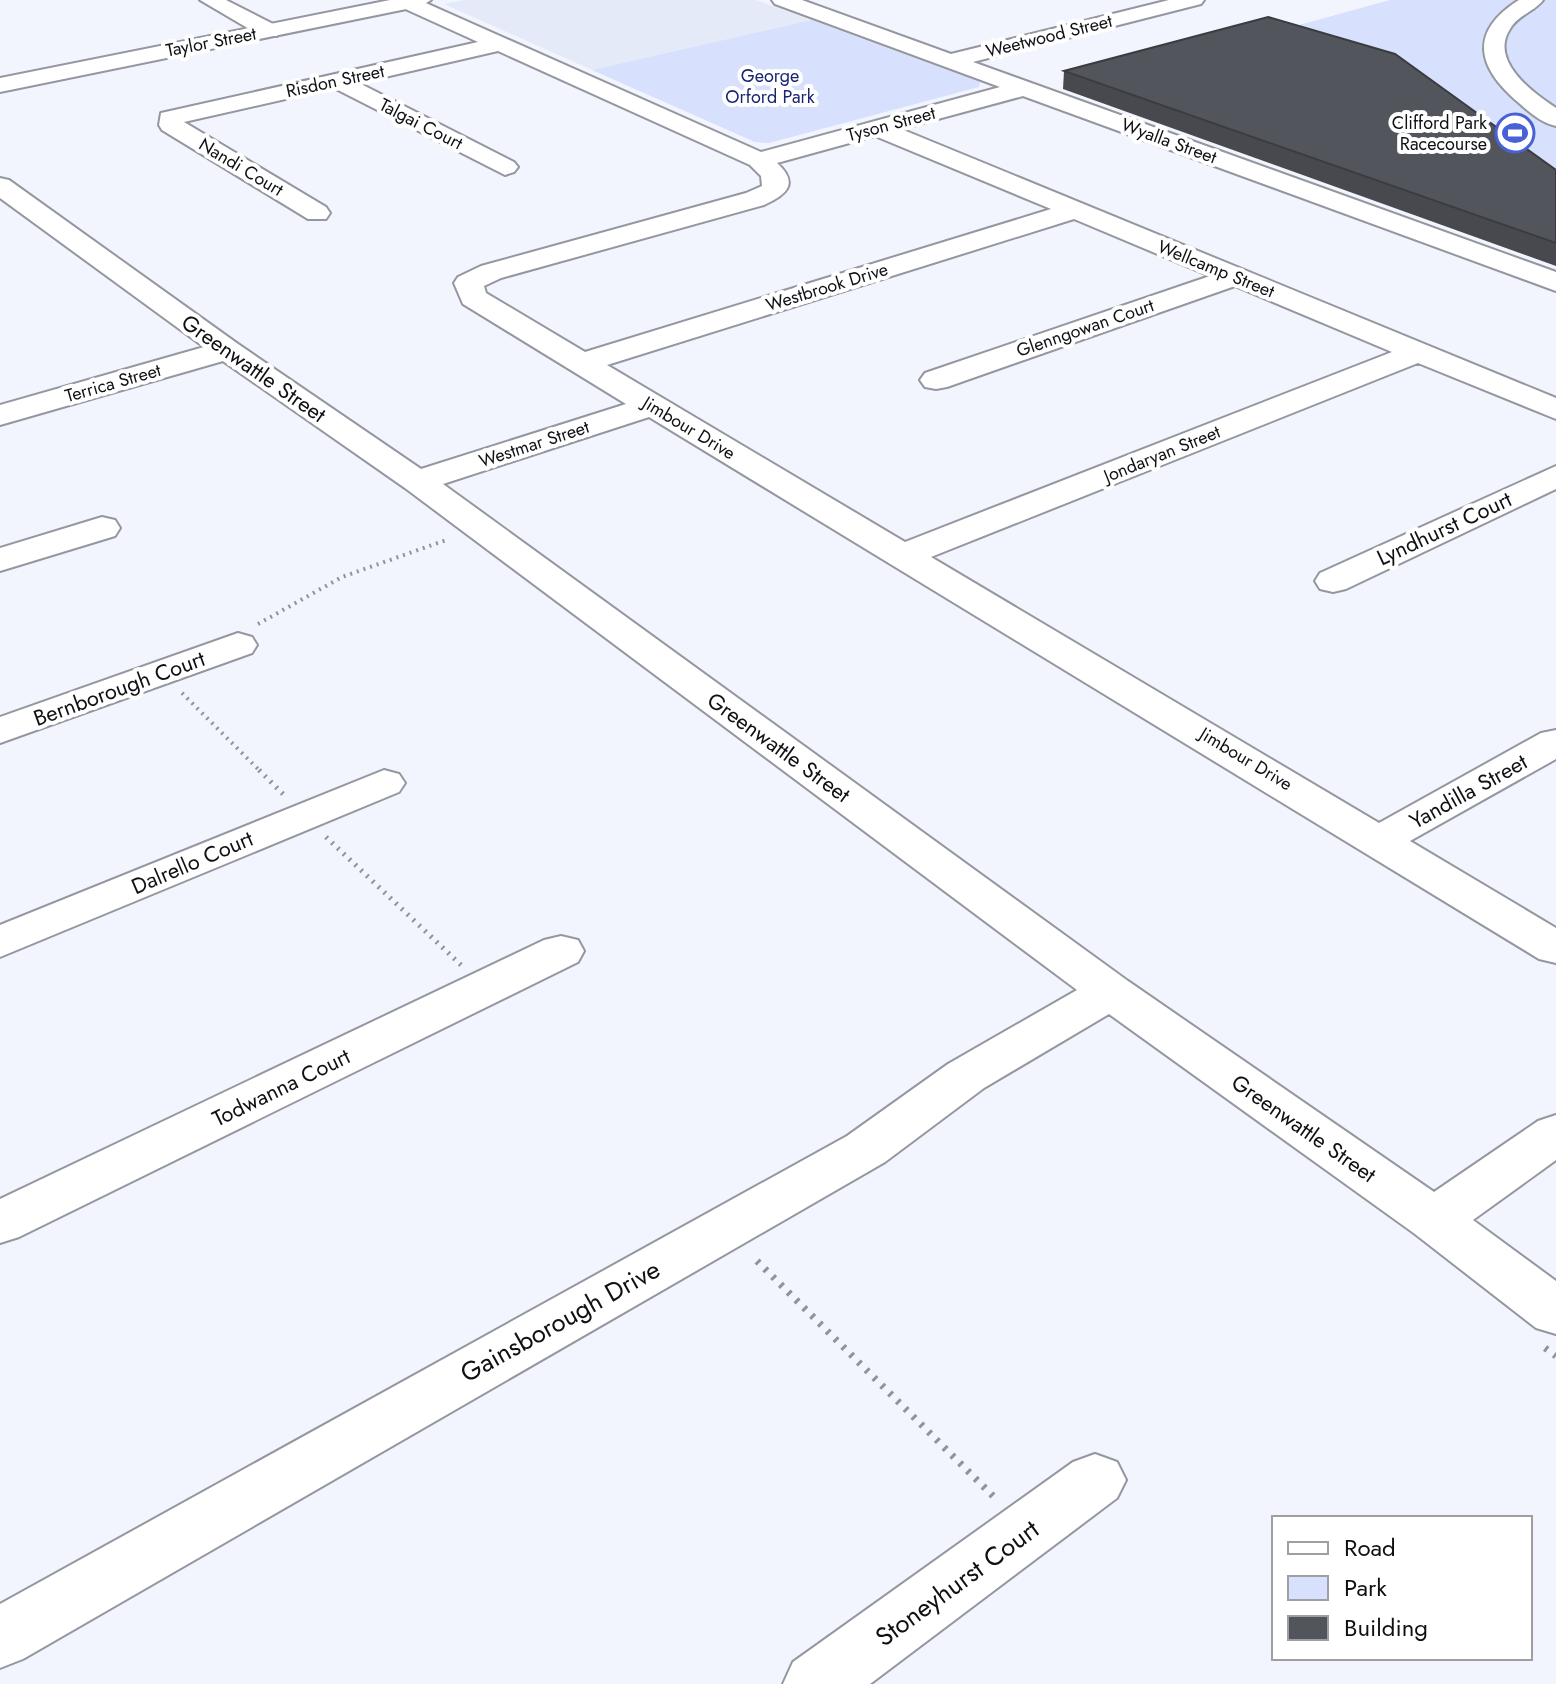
<svg xmlns="http://www.w3.org/2000/svg" width="1556" height="1684" font-family="Jost,sans-serif">
	<style>
		.built { fill: #e5eaf9 }
		.green { fill: #d7e0fc }
		.lines { fill: none; stroke-linecap: round; stroke-linejoin: round }
		.minor-casing { stroke: #94979f; stroke-width: 4 }
		.major-casing { stroke: #94979f; stroke-width: 4 }
		.path-far2 { stroke: #919399; stroke-width: 4; stroke-dasharray: 2 5; stroke-linecap: butt }
		.path-far1 { stroke: #919399; stroke-width: 5; stroke-dasharray: 2 6; stroke-linecap: butt }
		.path { stroke: #919399; stroke-width: 7; stroke-dasharray: 3 8; stroke-linecap: butt }
		.minor { fill: #fff; fill-rule: evenodd }
		.major { fill: #fff; fill-rule: evenodd }
		.wall { fill: #47494f }
		.building { fill: #53555c; stroke: #3a3c40; stroke-width: 2 }
		.labels { text-anchor: middle; dominant-baseline: central; stroke-width: 8; stroke-linejoin: round; paint-order: stroke }
		.far-street-label { font-size: 18px; fill: #0f1013; stroke: #fff }
		.far-park-label { font-size: 18px; fill: #1a2571; stroke: #fff }
		.far-poi-label { font-size: 18px; fill: #0f1013; stroke: #fff; text-anchor: end }
		.street-label { font-size: 22px; fill: #0f1013; stroke: #fff }
		.near-street-label { font-size: 26px; fill: #0f1013; stroke: #fff }
	</style>
	<rect width="100%" height="100%" fill="#f2f5fd"/>
	<path class="built" d="M 465,0 L 756,0 L 811,20 L 592,70 L 444,4 Z"/>
	<g class="green">
		<path d="M 1390,0 L 1556,0 L 1556,193 L 1266,34 Z"/>
		<path d="M 811,20 L 980,82 L 979,87 L 769,143 L 755,142 L 592,70 Z"/>
	</g>
	<g class="lines">
		<defs>
			<g id="minor">
				<path d="M 200,0 L 226,0 L 277,26 L 280,31 L 277,36 L 261,36 Z"/>
				<path d="M 400,0 L 419,0 L 761,152 L 1000,87 L 775,4 L 772,0 L 802,0 L 951,54 L 1169,0 L 1204,0 L 1201,4 L 973,62 L 1556,272 L 1556,291 L 1023,96 L 901,129 L 1556,398 L 1556,419 L 1418,363 L 931,557 L 1379,823 L 1541,733 L 1556,730 L 1556,759 L 1410,841 L 1556,928 L 1556,963 L 1539,959 L 649,417 L 443,484 L 1128,981 L 1434,1192 L 1538,1121 L 1556,1115 L 1556,1160 L 1473,1220 L 1556,1281 L 1556,1334 L 1536,1328 L 1415,1234 L 1109,1014 L 984,1088 L 885,1162 L 23,1659 L 0,1668 L 0,1604 L 847,1136 L 948,1064 L 1077,990 L 405,488 L 223,361 L 0,425 L 0,405 L 204,347 L 0,198 L 0,178 L 9,180 L 238,344 L 421,469 L 626,404 L 463,304 L 454,283 L 458,277 L 481,266 L 746,193 L 762,186 L 761,176 L 750,165 L 498,51 L 359,83 L 514,162 L 518,167 L 514,172 L 505,175 L 334,88 L 184,122 L 326,207 L 330,213 L 326,219 L 308,219 L 162,130 L 159,125 L 161,113 L 478,42 L 401,7 L 398,3 ZM 875,136 L 1051,209 L 585,352 L 486,293 L 484,286 L 501,278 L 764,205 C 786,195 800,184 777,163 ZM 1074,219 L 1210,276 L 925,373 L 920,380 L 925,387 L 936,389 L 947,387 L 1235,286 L 1392,352 L 905,542 L 607,365 Z"/>
				<path d="M 1519,0 L 1543,0 C 1534,12 1518,15 1510,29 C 1489,61 1533,93 1556,108 L 1556,126 C 1542,123 1530,113 1519,103 C 1477,68 1468,32 1519,0 Z"/>
				<path d="M 1556,466 L 1556,489 L 1346,589 L 1333,592 L 1320,589 L 1315,581 L 1320,573 Z"/>
				<path d="M 102,517 L 115,520 L 120,528 L 115,536 L 0,571 L 0,548 Z"/>
				<path d="M 238,633 L 252,637 L 257,645 L 252,653 L 0,743 L 0,717 Z"/>
				<path d="M 384,770 L 399,774 L 405,783 L 399,792 L 0,957 L 0,925 Z"/>
				<path d="M 561,936 L 578,940 L 584,951 L 578,962 L 19,1237 L 0,1243 L 0,1199 L 544,940 Z"/>
				<path d="M 1095,1454 L 1117,1462 L 1126,1480 L 1117,1498 L 870,1684 L 783,1684 L 793,1662 L 1073,1462 Z"/>
			</g>
			<path id="major" d="M 390,0 L 431,0 L 421,6 L 0,92 L 0,78 Z"/>
		</defs>
		<use href="#minor" class="minor-casing"/>
		<use href="#major" class="major-casing"/>
		<g class="path-far2">
			<path d="M 258,624 L 342,577 L 449,539"/>
			<path d="M 182,693 L 261,772"/>
		</g>
		<g class="path-far1">
			<path d="M 259,770 L 285,796"/>
			<path d="M 326,837 L 461,965"/>
		</g>
		<g class="path">
			<path d="M 757,1261 L 998,1501"/>
			<path d="M 1545,1348 L 1556,1356"/>
		</g>
		<use href="#minor" class="minor"/>
		<use href="#major" class="major"/>
	</g>
	<path class="wall" d="M 1064,71 L 1556,170 L 1556,266 L 1063,89 Z"/>
	<path class="building" d="M 1268,17 L 1395,54 L 1556,170 L 1556,243 L 1064,71 Z"/>
	<defs>
		<symbol id="stadium-ring" viewBox="-11 -11 22 22"><circle r="9.5" fill="#fff" stroke="#4961d5" stroke-width="1.5"/><path d="M0-5a6.5 5 0 1 0 0 10a6.5 5 0 1 0 0-10ZM-3.5-1.8h7v3.6h-7Z" fill="#4961d5"/></symbol>
	</defs>
	<g fill-rule="evenodd">
		<use href="#stadium-ring" x="1493" y="111" width="44" height="44"/>
	</g>
	<g class="labels">
		<g class="far-street-label">
			<text transform="translate(1049 36) rotate(-14)">Weetwood Street</text>
			<text transform="translate(211 42) rotate(-11)">Taylor Street</text>
			<text transform="translate(335 81) rotate(-12)">Risdon Street</text>
			<text transform="translate(421 124) rotate(27)">Talgai Court</text>
			<text transform="translate(891 124) rotate(-15)">Tyson Street</text>
			<text transform="translate(1169 141) rotate(20)">Wyalla Street</text>
			<text transform="translate(241 167) rotate(31)">Nandi Court</text>
			<text transform="translate(1216 269) rotate(22)">Wellcamp Street</text>
			<text transform="translate(827 287) rotate(-17)">Westbrook Drive</text>
			<text transform="translate(1085 328) rotate(-19)">Glenngowan Court</text>
			<text transform="translate(113 383) rotate(-16)">Terrica Street</text>
			<text transform="translate(689 428) rotate(31)">Jimbour Drive</text>
			<text transform="translate(534 444) rotate(-18)">Westmar Street</text>
			<text transform="translate(1162 454) rotate(-22)">Jondaryan Street</text>
			<text transform="translate(1246 759) rotate(31)">Jimbour Drive</text>
		</g>
		<g class="far-park-label">
			<text x="770" y="76">George<tspan x="770" dy="21">Orford Park</tspan></text>
		</g>
		<g class="far-poi-label">
			<text x="1487" y="123">Clifford Park<tspan x="1487" dy="21">Racecourse</tspan></text>
		</g>
		<g class="street-label">
			<text transform="translate(254 368) rotate(35)">Greenwattle Street</text>
			<text transform="translate(1444 528) rotate(-25)">Lyndhurst Court</text>
			<text transform="translate(119 688) rotate(-20)">Bernborough Court</text>
			<text transform="translate(779 747) rotate(36)">Greenwattle Street</text>
			<text transform="translate(1468 791) rotate(-29)">Yandilla Street</text>
			<text transform="translate(192 862) rotate(-23)">Dalrello Court</text>
			<text transform="translate(281 1087) rotate(-26)">Todwanna Court</text>
			<text transform="translate(1304 1128) rotate(35)">Greenwattle Street</text>
		</g>
		<g class="near-street-label">
			<text transform="translate(560 1321) rotate(-29)">Gainsborough Drive</text>
			<text transform="translate(957 1583) rotate(-36)">Stoneyhurst Court</text>
		</g>
	</g>
	<rect x="1272" y="1516" width="260" height="144" fill="#ffffff" stroke="#9f9fa1" stroke-width="2"/>
	<rect x="1288" y="1542" width="40" height="12" fill="#ffffff" stroke="#9f9fa1" stroke-width="2"/>
	<text x="1344" y="1556" font-size="24" fill="#0f1013">Road</text>
	<rect x="1288" y="1576" width="40" height="24" fill="#d7e0fc" stroke="#9f9fa1" stroke-width="2"/>
	<text x="1344" y="1596" font-size="24" fill="#0f1013">Park</text>
	<rect x="1288" y="1616" width="40" height="24" fill="#53555c" stroke="#9f9fa1" stroke-width="2"/>
	<text x="1344" y="1636" font-size="24" fill="#0f1013">Building</text>
</svg>
